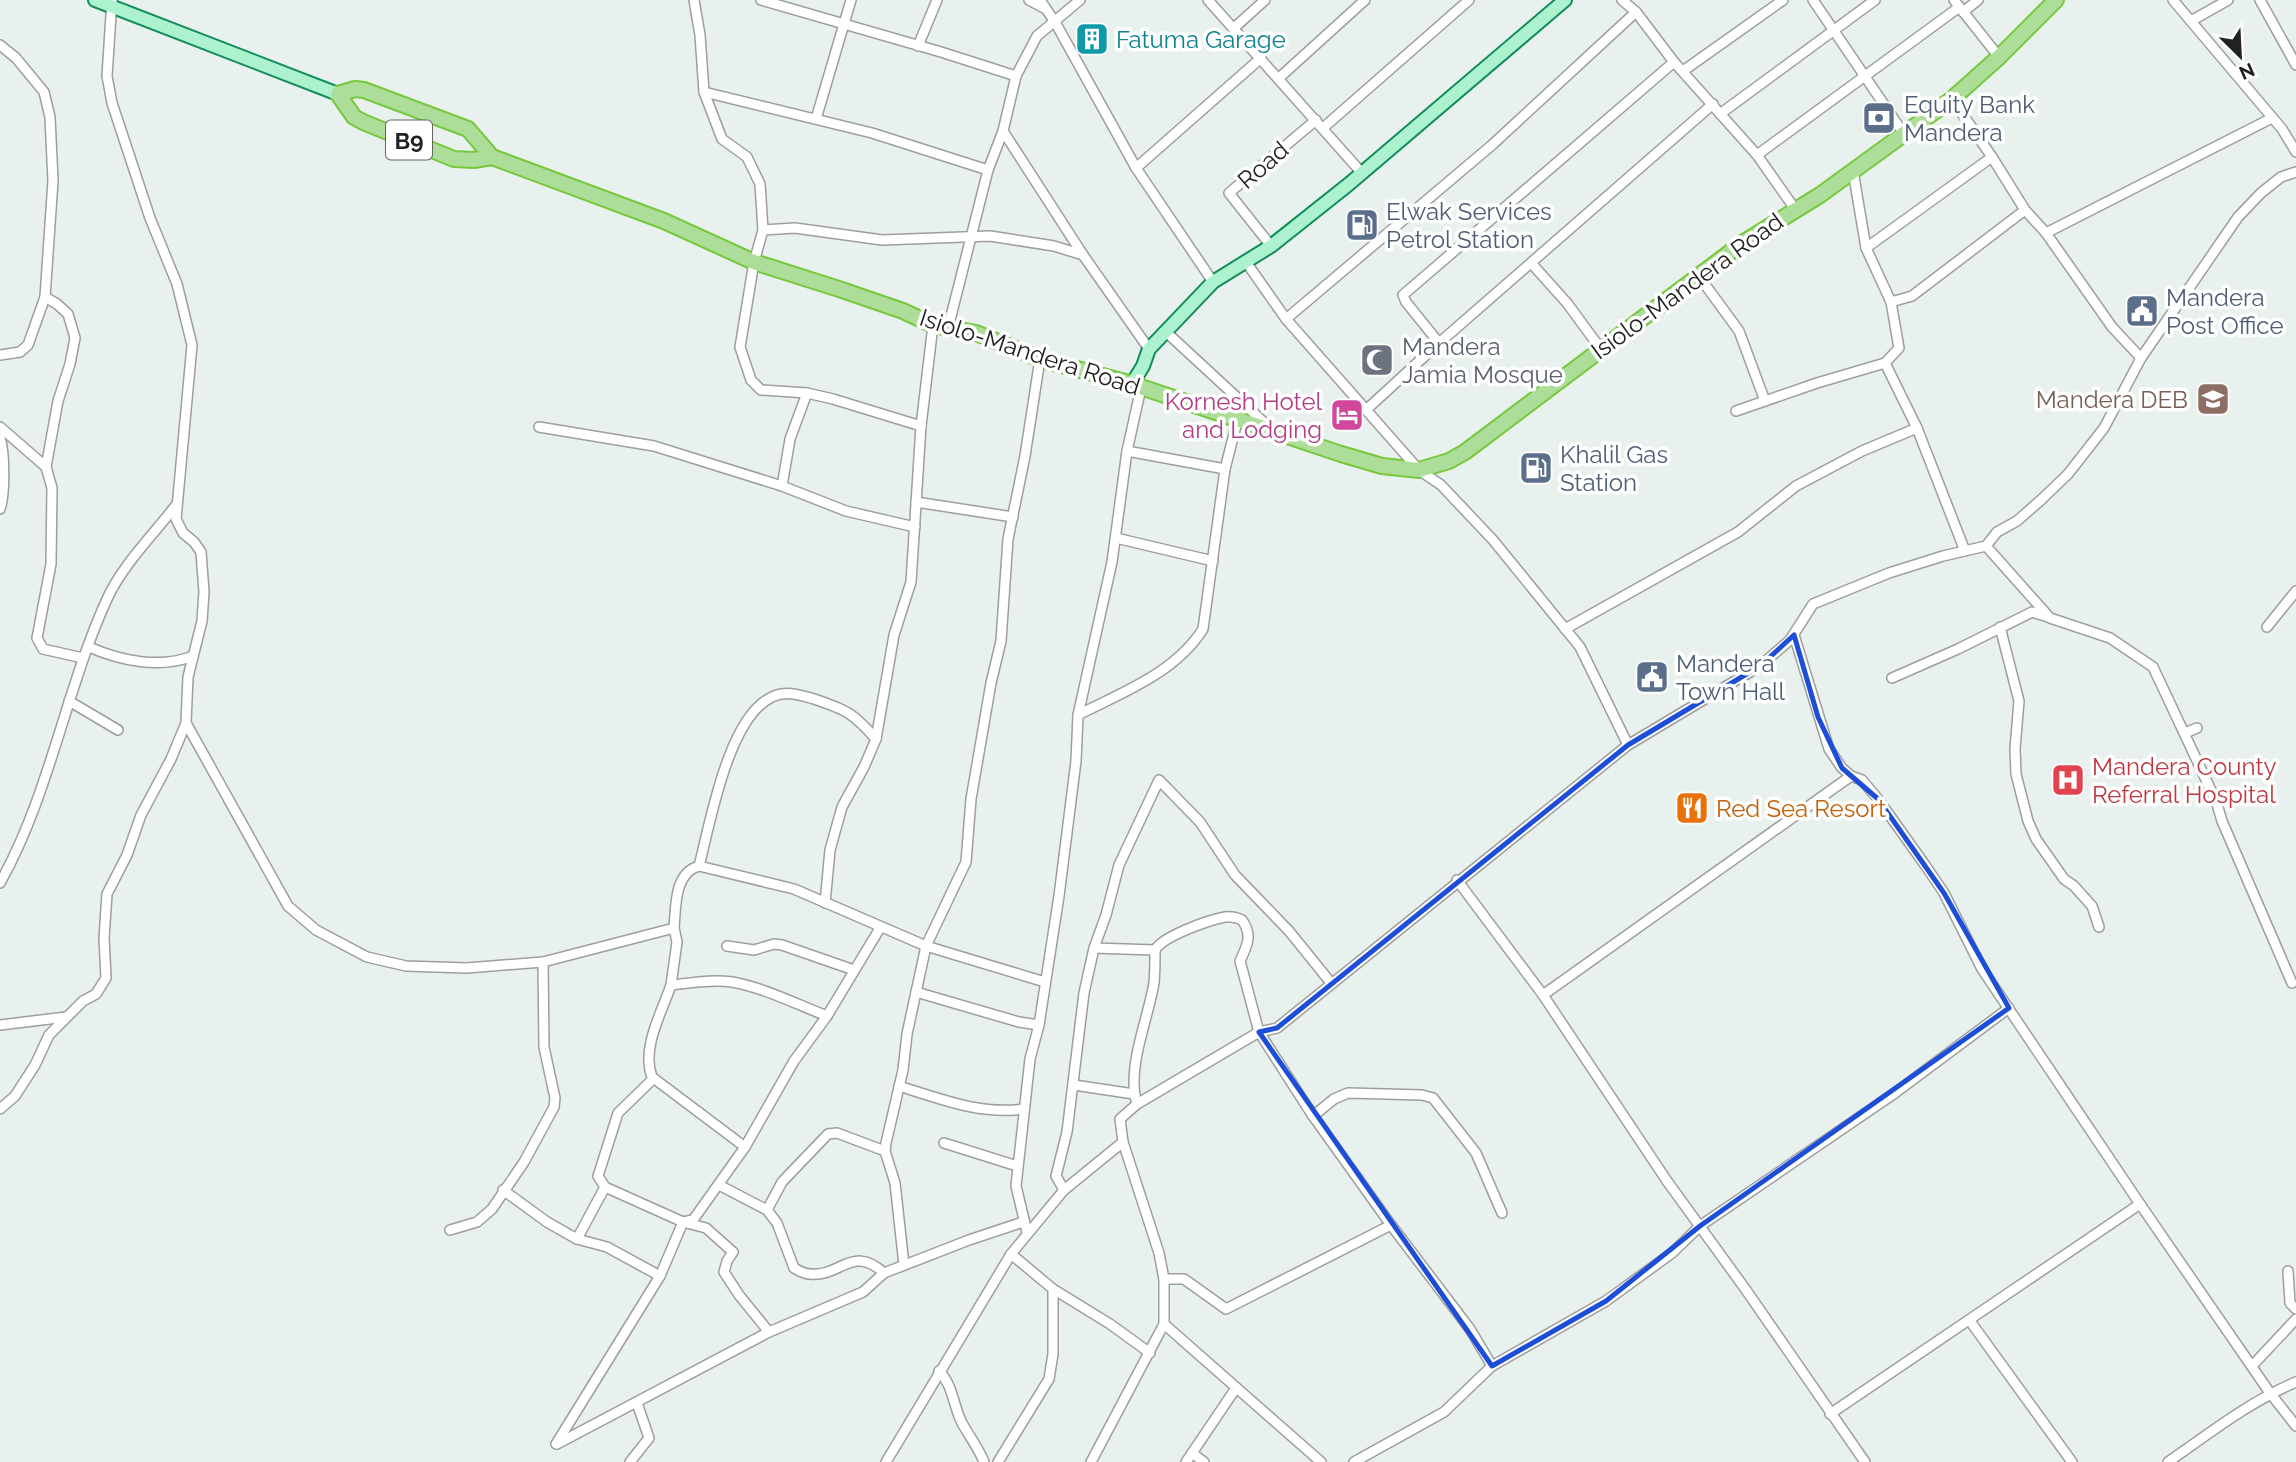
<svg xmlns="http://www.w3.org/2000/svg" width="2296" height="1462" font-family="Raleway,sans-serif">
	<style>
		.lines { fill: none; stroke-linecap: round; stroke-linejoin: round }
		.minor-casing { stroke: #9e9e9e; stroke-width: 12 }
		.major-casing { stroke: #118d5c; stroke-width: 16 }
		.highway-casing { stroke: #76c83c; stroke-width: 18 }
		.minor { stroke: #fff; stroke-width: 9 }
		.major { stroke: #acf2cf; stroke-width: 12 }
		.highway { stroke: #acde9a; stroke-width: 14 }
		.marked { fill: none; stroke: #1d4ed8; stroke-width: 5; stroke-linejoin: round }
		.labels { text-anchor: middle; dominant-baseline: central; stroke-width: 7; stroke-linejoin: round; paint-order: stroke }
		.shield { fill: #fff; stroke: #646464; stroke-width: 2 }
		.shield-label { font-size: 23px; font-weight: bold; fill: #212121 }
		.culture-label { font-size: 24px; fill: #0d838f; stroke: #fff; text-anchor: start }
		.service-label { font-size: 24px; fill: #4e5e75; stroke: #fff; text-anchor: start }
		.street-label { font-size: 24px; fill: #212121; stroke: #fff }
		.worship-label { font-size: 24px; fill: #5b616d; stroke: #fff; text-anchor: start }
		.education-label { font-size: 24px; fill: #785e54; stroke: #fff; text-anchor: end }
		.hotel-label { font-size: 24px; fill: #b23c85; stroke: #fff; text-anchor: end }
		.health-label { font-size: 24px; fill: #be3a42; stroke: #fff; text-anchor: start }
		.food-label { font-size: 24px; fill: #c56008; stroke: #fff; text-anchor: start }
	</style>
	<rect width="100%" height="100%" fill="#e9f1ee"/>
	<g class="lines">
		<defs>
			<g id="minor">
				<path d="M 694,0 L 700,35 L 704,92 L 722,139 L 747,157 L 760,184 L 763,230 L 754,262 L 740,347 L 751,380 L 761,390 L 807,393"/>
				<path d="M 761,0 L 941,52 L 1016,76"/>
				<path d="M 1029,0 L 1044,8"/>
				<path d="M 1040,0 L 1055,22 L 1136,168 L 1213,282"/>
				<path d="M 1208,0 L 1361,172"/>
				<path d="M 1622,0 L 1636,12 L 1674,62 L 1757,155 L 1795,209"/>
				<path d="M 1813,0 L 1904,134"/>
				<path d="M 1954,0 L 1999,57"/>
				<path d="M 2173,0 L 2282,129 L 2296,152"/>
				<path d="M 2260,0 L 2296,65"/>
				<path d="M 1963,12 L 1978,0"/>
				<path d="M 2191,21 L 2228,0"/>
				<path d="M 1234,28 L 1265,0"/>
				<path d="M 0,45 L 16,58 L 44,92 L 50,117 L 53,181 L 45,297 L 28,345 L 20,352 L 0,355"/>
				<path d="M 918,46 L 937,0"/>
				<path d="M 1683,71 L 1783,0"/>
				<path d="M 1279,78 L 1365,0"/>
				<path d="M 704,92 L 872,133 L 988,170"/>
				<path d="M 1952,99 L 1992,157 L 2025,210 L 2046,233 L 2112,327 L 2141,358"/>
				<path d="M 1720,114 L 1875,0"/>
				<path d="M 816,119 L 851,0"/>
				<path d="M 1323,128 L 1469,0"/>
				<path d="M 1003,131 L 1083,255 L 1149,349"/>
				<path d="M 1757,155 L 1958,8"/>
				<path d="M 1136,168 L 1261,58"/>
				<path d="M 1853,171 L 1866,248 L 1891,302 L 1899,348 L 1885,363 L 1917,428 L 1965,551"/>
				<path d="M 763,230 L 795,228 L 882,240 L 990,236 L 1054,246 L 1083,255"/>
				<path d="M 2046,233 L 2272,118"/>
				<path d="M 1271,246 L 1229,193 L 1316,120"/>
				<path d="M 1866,248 L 1992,157"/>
				<path d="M 1246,262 L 1286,319 L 1419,470 L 1441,485 L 1493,540 L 1580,647 L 1628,745"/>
				<path d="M 1532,264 L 1567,303 L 1600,348"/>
				<path d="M 1698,275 L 1739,331 L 1765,401"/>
				<path d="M 45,297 L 57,304 L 68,314 L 75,338 L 70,364 L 58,401 L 46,467 L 52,488 L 51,564 L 37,638 L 43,649 L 83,658"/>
				<path d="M 1891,302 L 1912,296 L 2025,210"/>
				<path d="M 1286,319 L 1492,145 L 1636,12"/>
				<path d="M 948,328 L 988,170 L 1003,131 L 1016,76 L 1037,36 L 1080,0"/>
				<path d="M 1165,331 L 1269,427"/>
				<path d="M 1439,343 L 1406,302 L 1403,295 L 1674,62"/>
				<path d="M 1367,409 L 1439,343 L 1713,104"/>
				<path d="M 1736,411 L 1817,383 L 1885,363"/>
				<path d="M 0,427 L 46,467"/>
				<path d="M 539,427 L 654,446 L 782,486 L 846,511 L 915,527"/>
				<path d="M 0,438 C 5,453 5,495 0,509"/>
				<path d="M 1127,451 L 1225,469"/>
				<path d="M 782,486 L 790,439 L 807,393 L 833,399 L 921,426"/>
				<path d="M 916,502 L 1013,517"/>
				<path d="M 1116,538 L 1213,561"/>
				<path d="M 1986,546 L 2050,618 L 2110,638 L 2153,667 L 2216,801 L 2222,821 L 2292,983"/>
				<path d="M 2000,627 L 2019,701 L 2015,749 L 2016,774 L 2028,821 L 2036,839 L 2064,879 L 2074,886 L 2092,906 L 2099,927"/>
				<path d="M 2267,627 L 2296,591"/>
				<path d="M 1565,629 L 1738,532 L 1796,486 L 1862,451 L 1917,428"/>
				<path d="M 1794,635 L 1829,749 L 1842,768 L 1851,776 L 1862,780 L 1878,799 L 1925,865 L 1944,893 L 1982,969 L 2140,1204 L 2270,1393 L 2296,1426"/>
				<path d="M 89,647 C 121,661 160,669 193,656"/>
				<path d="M 1892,678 L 1958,649 L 2032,612 L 2048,617"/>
				<path d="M 69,701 L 118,730"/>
				<path d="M 1078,715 C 1123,692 1175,673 1203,629 L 1225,469 L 1238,418"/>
				<path d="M 186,723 L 288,906 L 316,930 L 367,957 L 406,966 L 467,968 L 543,962 L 674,928 C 676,906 674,873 699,866 L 794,889 L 926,946 L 1045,982"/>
				<path d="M 2185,733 L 2197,728"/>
				<path d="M 699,866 C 710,824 728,717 772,697 C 786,690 800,695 814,699 C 847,710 853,713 876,739"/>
				<path d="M 1457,880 L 1543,995 L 1667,1181 L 1746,1290 L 1865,1462"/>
				<path d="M 0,883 C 50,794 65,691 107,599 C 123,564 154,534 177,504"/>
				<path d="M 825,903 L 830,850 L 842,807 L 864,767 L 876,739 L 894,635 L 911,582 L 921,426 L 933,325"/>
				<path d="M 674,928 L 677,942 L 671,985 C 692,983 712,979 732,982 C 765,988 796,1004 827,1016"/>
				<path d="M 727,946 L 754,950 L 774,944 L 782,945 L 854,970"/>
				<path d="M 1094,948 L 1155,950 C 1163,936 1209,920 1225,917 C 1232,916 1236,917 1242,920 C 1253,935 1247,946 1240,961 L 1259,1032 L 1313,1116 L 1391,1225 L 1470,1329 L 1492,1366"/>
				<path d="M 671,985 C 662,1012 641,1048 652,1077 L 745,1147"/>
				<path d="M 916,992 L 1019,1022 L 1039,1025"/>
				<path d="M 1543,995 L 1851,776"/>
				<path d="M 0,1025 L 66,1017"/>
				<path d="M 653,1079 L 618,1113 L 598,1176 L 605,1187 L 683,1222 L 706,1228 L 733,1252 L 727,1261 L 724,1272 L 739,1295 L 769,1332"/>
				<path d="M 1074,1085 L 1134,1094"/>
				<path d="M 899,1086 C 941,1099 980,1115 1024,1109"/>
				<path d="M 1137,1104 C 1126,1068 1148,1020 1154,983 C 1155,973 1155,961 1155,950"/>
				<path d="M 0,1109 L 15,1096 L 35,1065 L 49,1035 L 83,1001 L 96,994 L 106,978 L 104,938 L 107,894 L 127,855 L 141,815 L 171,759 L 186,723 L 188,677 L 202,621 L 204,592 L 201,552 L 194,542 L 183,533 L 176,519 L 192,345 L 177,284 L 150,218 L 112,103 L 107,76 L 112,0"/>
				<path d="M 1313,1116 L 1334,1099 L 1348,1093 L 1422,1095 L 1433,1098 L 1476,1153 L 1502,1213"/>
				<path d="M 944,1143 L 1017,1166"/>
				<path d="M 719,1185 L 767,1210 L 777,1223 L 794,1268 C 799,1271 804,1274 810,1274 C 841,1277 852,1244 884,1273"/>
				<path d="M 503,1190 L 547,1222 L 577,1239 L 607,1247 L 660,1276"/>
				<path d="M 1064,1190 L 1056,1176 L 1067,1132 L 1084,993 L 1094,948 L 1106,915 L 1119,865 L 1159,780 L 1200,822 L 1235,875 L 1289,931 L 1331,983"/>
				<path d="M 767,1210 L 782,1182 L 828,1134 L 837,1133 L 885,1151"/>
				<path d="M 1391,1225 L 1226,1309 L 1184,1279 L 1164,1279 L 1159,1253 L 1123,1142 L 1120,1119 L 1137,1104 L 1259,1032 L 1277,1028 L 1628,745 L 1760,666 L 1790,640 L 1813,604 L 1889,573 L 1943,556 L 1986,546 L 1997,532 L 2017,521 L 2042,499 L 2068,474 L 2104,428 L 2141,358 L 2238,217 L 2261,193 L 2281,177 L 2296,172"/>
				<path d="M 450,1230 L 477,1222 L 492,1209 L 524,1162 L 554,1107 L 555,1098 L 544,1047 L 543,962"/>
				<path d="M 1027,1232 L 1016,1186 L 1030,1059 L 1039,1025 L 1059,896 L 1076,761 L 1078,715 L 1112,562 L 1127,451 L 1141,388"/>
				<path d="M 577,1239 L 605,1187"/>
				<path d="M 904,1265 L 895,1183 L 885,1151 L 886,1143 L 903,1070 L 907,1034 L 926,946 L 966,862 L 971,799 L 991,683 L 1001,641 L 1008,539 L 1025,456 L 1040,359"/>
				<path d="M 2288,1271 L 2290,1303 L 2296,1309"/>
				<path d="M 1053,1289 L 1110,1324 L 1150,1353"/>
				<path d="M 1970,1321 L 2072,1462"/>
				<path d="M 1164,1324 L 1321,1462"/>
				<path d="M 2252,1366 L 2296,1319"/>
				<path d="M 939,1371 C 953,1385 953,1405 962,1423 C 969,1436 978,1447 984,1462"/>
				<path d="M 1830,1414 L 2140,1204"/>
				<path d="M 556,1444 L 660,1276 L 683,1222 L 693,1220 L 745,1147 L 794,1061 L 827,1016 L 880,928"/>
				<path d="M 557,1444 L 769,1332 L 863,1292 L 884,1273 L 969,1240 L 1023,1222"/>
				<path d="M 1192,1453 L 1204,1462"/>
				<path d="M 630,1462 L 649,1438 L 637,1403"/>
				<path d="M 886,1462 L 1011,1254 L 1064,1190 L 1123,1142"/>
				<path d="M 998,1462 L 1049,1379 L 1053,1354 L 1053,1289 L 1011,1254"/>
				<path d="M 1091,1462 L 1164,1324 L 1164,1279"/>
				<path d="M 1186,1462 L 1236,1388"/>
				<path d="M 1354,1462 L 1444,1412 L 1492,1366 L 1606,1301 L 1672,1253 L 1700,1226 L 1895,1093 L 2009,1008"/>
				<path d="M 2168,1462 C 2210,1433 2249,1402 2296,1382"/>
			</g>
			<g id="major">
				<path d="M 95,0 L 338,94"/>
				<path d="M 1132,384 L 1143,366 L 1149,349 L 1213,282 L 1271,246 L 1349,184 L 1565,0"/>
			</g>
			<g id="highway">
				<path d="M 355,89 L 364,90 L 468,129 L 492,157 L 474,160 L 454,159 L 363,122 L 354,117 L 338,94 Z"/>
				<path d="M 492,157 L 664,221 L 754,262 L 839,289 L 903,311 L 933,325 L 976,333 L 1040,359 L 1132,384 L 1341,454 L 1382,466 L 1419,470 L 1449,461 L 1465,452 L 1741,244 L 1820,195 L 1952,99 L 1999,57 L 2056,0"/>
			</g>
		</defs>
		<use href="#minor" class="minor-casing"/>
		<use href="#major" class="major-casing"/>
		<use href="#highway" class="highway-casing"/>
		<use href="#minor" class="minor"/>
		<use href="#major" class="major"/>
		<use href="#highway" class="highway"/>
	</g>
	<path class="marked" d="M 1794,635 L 1818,717 L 1842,768 L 1878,799 L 1944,893 L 2009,1008 L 1700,1226 L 1606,1301 L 1492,1366 L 1259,1032 L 1277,1028 L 1628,745 L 1760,666 Z"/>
	<defs>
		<symbol id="building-square" viewBox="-11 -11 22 22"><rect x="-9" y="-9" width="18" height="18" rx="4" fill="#0f9aa8" stroke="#fff"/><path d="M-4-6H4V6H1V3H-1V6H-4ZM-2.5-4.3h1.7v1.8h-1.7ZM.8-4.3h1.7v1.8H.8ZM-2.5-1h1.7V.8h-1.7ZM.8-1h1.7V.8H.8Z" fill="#fff"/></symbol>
		<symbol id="bank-square" viewBox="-11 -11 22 22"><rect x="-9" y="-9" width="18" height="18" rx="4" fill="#5c6f8a" stroke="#fff"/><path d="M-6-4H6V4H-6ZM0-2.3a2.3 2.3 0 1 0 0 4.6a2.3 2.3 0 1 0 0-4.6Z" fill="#fff"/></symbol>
		<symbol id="fuel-square" viewBox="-11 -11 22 22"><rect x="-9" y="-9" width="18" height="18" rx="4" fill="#5c6f8a" stroke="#fff"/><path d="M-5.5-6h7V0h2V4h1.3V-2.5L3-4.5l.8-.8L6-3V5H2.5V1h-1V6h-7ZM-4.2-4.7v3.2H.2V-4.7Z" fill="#fff"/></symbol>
		<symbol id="civic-square" viewBox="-11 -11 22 22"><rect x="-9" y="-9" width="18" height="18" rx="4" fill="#5c6f8a" stroke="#fff"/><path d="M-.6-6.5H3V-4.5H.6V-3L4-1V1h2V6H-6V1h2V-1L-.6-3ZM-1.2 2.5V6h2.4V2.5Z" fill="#fff"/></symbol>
		<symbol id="mosque-square" viewBox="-11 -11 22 22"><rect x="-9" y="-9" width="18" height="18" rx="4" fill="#6b7280" stroke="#fff"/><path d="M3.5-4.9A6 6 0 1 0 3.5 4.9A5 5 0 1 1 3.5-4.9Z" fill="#fff"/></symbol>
		<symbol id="school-square" viewBox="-11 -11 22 22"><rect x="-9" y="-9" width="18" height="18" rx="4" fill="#8d6e63" stroke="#fff"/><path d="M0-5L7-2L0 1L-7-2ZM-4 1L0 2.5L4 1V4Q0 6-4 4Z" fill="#fff"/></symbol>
		<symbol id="hotel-square" viewBox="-11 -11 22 22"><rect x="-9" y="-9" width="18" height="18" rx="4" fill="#d1479c" stroke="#fff"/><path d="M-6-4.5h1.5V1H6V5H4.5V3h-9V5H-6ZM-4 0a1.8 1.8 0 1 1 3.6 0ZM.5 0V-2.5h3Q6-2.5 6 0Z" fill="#fff"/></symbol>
		<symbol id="hospital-square" viewBox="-11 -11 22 22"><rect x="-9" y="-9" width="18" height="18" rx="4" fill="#e0444e" stroke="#fff"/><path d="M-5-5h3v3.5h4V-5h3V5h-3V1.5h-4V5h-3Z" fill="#fff"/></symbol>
		<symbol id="restaurant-square" viewBox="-11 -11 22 22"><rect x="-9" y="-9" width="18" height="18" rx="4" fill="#e8710a" stroke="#fff"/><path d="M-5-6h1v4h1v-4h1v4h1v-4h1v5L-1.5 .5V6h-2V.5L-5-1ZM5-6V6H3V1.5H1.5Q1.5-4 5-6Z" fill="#fff"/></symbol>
	</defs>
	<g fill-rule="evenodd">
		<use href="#building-square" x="1073" y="20" width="38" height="38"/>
		<use href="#bank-square" x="1860" y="99" width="38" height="38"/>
		<use href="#fuel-square" x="1343" y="206" width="38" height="38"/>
		<use href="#civic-square" x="2123" y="292" width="38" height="38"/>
		<use href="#mosque-square" x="1358" y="341" width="38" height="38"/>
		<use href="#school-square" x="2194" y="380" width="38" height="38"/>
		<use href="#hotel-square" x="1328" y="396" width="38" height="38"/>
		<use href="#fuel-square" x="1517" y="449" width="38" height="38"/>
		<use href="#civic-square" x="1633" y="658" width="38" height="38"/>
		<use href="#hospital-square" x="2049" y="761" width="38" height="38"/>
		<use href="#restaurant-square" x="1673" y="789" width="38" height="38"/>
	</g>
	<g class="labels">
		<rect class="shield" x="386" y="120.5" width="46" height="39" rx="5"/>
		<g class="shield-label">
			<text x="409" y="140">B9</text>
		</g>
		<g class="culture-label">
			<text x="1116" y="39">Fatuma Garage</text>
		</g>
		<g class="service-label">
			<text x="1904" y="104">Equity Bank<tspan x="1904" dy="28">Mandera</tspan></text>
			<text x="1386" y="211">Elwak Services<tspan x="1386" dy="28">Petrol Station</tspan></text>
			<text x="2166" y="297">Mandera<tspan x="2166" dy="28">Post Office</tspan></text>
			<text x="1560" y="454">Khalil Gas<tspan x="1560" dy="28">Station</tspan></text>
			<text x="1676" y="663">Mandera<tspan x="1676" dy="28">Town Hall</tspan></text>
		</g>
		<g class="street-label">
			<text transform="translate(1263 165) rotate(-41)">Road</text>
			<text transform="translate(1687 286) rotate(-36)">Isiolo-Mandera Road</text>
			<text transform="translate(1030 352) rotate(18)">Isiolo-Mandera Road</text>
		</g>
		<g class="worship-label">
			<text x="1402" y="346">Mandera<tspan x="1402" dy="28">Jamia Mosque</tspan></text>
		</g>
		<g class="education-label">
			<text x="2188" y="399">Mandera DEB</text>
		</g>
		<g class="hotel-label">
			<text x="1322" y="401">Kornesh Hotel<tspan x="1322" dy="28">and Lodging</tspan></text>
		</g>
		<g class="health-label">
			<text x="2092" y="766">Mandera County<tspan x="2092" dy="28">Referral Hospital</tspan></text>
		</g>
		<g class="food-label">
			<text x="1716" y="808">Red Sea Resort</text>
		</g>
	</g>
	<g transform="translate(2240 56) rotate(156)" stroke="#ffffff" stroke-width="5" paint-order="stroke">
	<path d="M0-5L12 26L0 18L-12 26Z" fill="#212121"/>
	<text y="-10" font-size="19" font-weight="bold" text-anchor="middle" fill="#212121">N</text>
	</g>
</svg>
